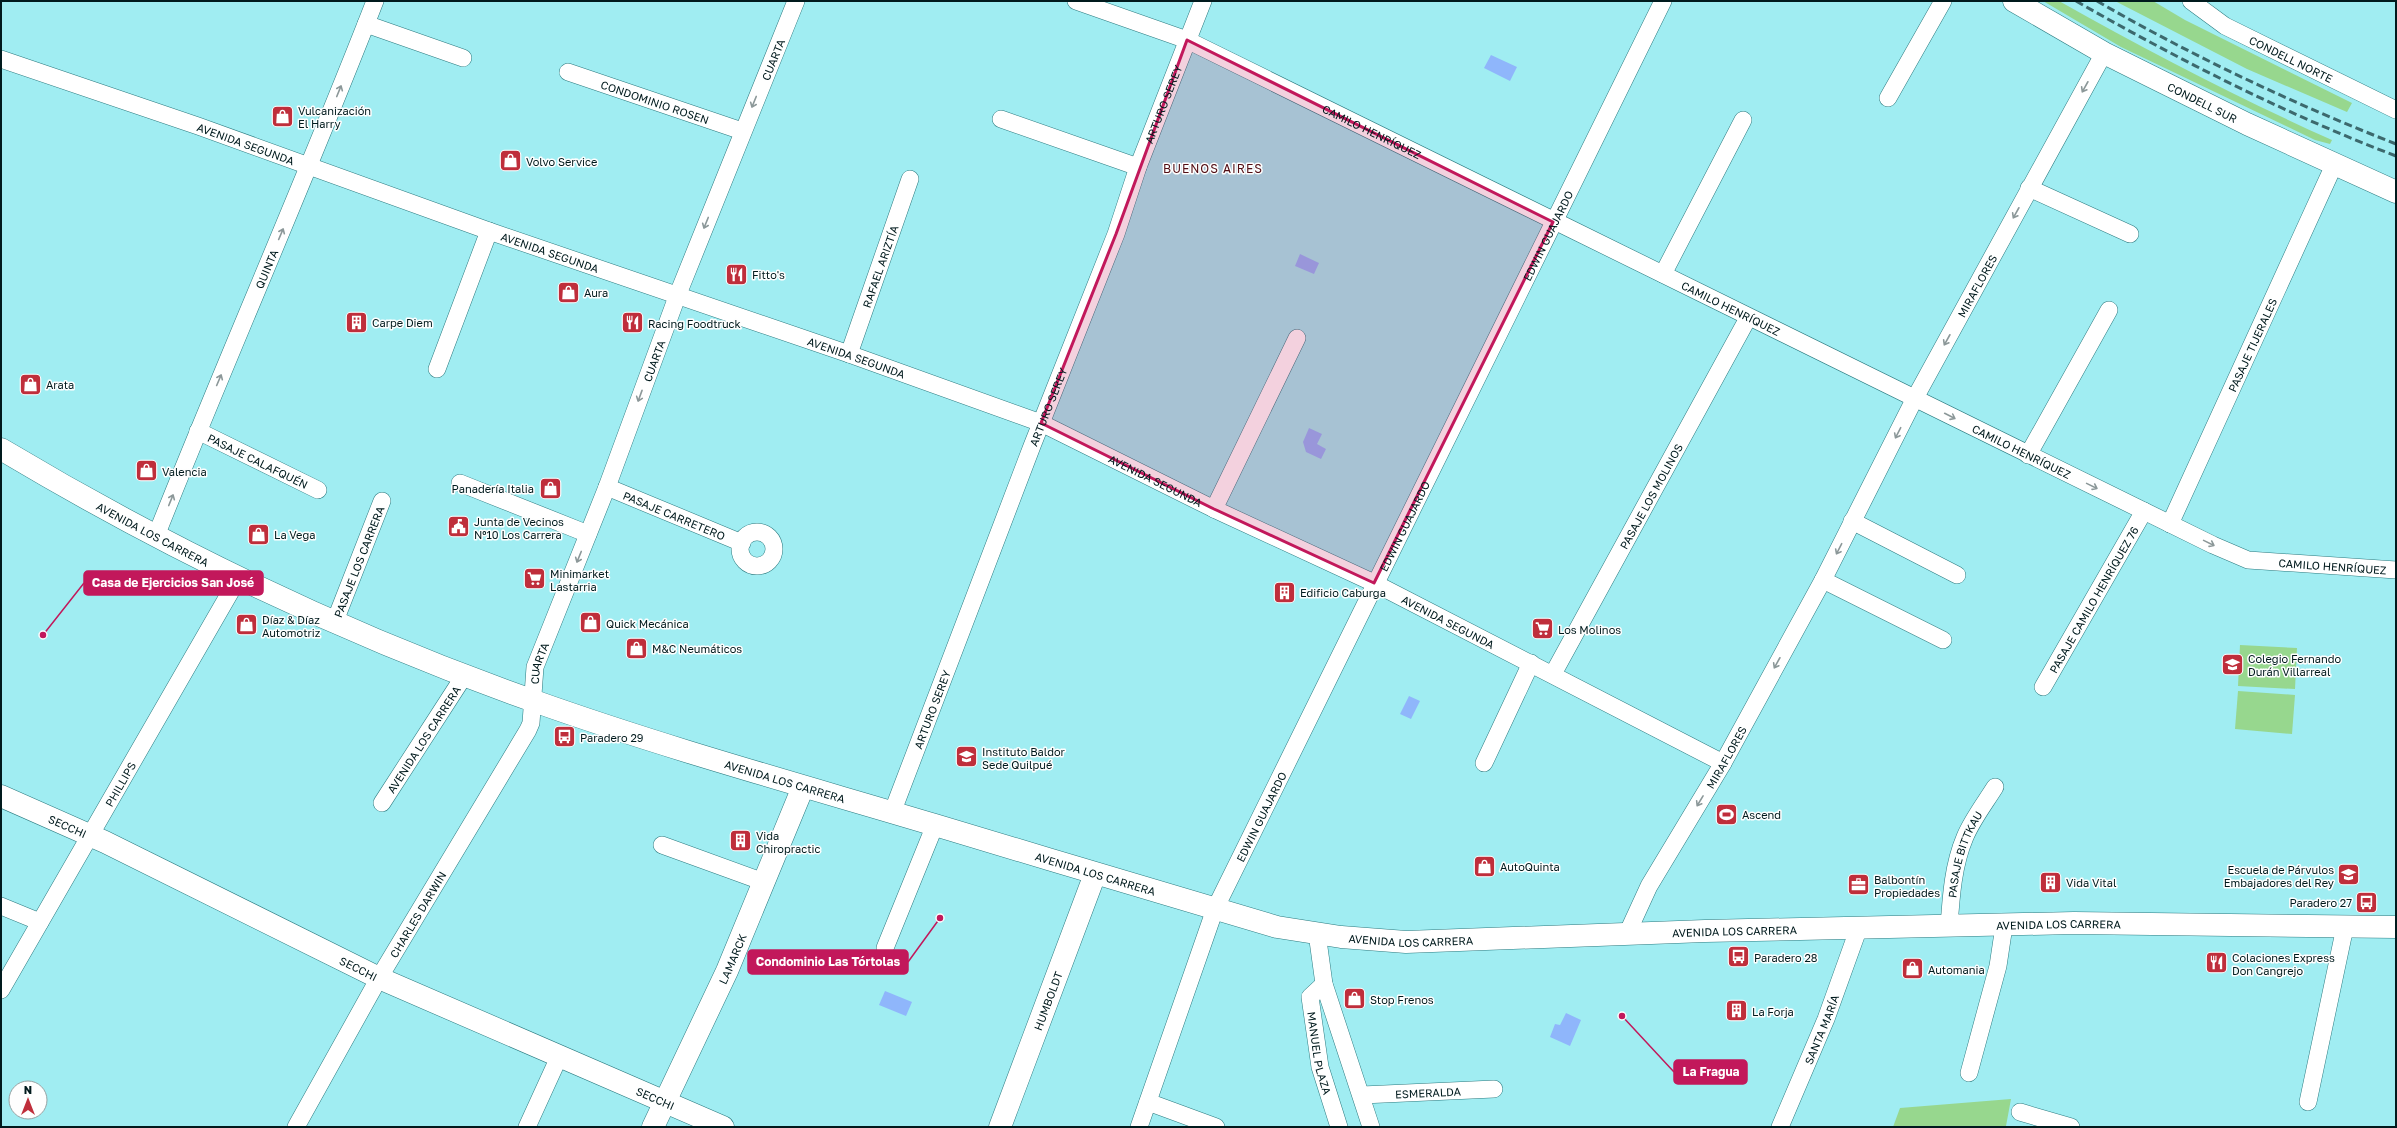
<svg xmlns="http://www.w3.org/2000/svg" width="2397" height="1128" font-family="'Golos Text',sans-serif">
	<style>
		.green { fill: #97d78e }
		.water { fill: #8fb6fb }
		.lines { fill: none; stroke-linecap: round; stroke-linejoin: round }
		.minor-casing { stroke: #2c7b80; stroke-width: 18 }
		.tertiary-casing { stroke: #2c7b80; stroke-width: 23 }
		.secondary-casing { stroke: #2c7b80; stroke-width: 23 }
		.primary-casing { stroke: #2c7b80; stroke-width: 23 }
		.minor { stroke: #fff; stroke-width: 17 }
		.tertiary { stroke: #fff; stroke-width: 22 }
		.secondary { stroke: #fff; stroke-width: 22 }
		.primary { stroke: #fff; stroke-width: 22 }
		.rail { stroke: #3c696d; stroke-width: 3; stroke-dasharray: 8 4; stroke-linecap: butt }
		.oneway { stroke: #8c9899 }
		.marked { fill: #c2185b; fill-opacity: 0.2; stroke: #c2185b; stroke-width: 3; stroke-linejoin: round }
		.labels { text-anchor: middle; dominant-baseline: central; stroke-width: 3; stroke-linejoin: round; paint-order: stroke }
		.street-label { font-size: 11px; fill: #001a1d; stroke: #fefefe }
		.poi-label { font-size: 11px; fill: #001a1d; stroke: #fefefe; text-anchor: start }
		.neighbourhood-label { font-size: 12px; letter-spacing: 1px; fill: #530e14; stroke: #fefefe }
		.leader { fill: none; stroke: #c2185b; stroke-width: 1.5 }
		.callout-dot { fill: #c2185b; stroke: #fefefe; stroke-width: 1.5 }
		.callout { fill: #c2185b; stroke: #c2185b; stroke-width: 1.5 }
		.callout-label { font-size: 12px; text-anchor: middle; font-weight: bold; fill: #fff }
	</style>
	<rect width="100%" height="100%" fill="#a0edf2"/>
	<g class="green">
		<path d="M 2043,1 L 2059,1 C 2148,51 2238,98 2332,140 L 2330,144 L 2315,140 L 2121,47 Z"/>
		<path d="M 2115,1 L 2153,1 L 2185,20 L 2352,103 L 2347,112 L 2247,69 Z"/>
		<path d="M 2240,645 L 2297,648 L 2295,689 L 2238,686 Z"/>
		<path d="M 2238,691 L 2295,695 L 2292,734 L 2235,729 Z"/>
		<path d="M 2011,1099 L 2006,1126 L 2008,1127 L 1893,1127 L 1900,1108 Z"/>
	</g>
	<g class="water">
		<path d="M 1491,55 L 1517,67 L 1510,81 L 1484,68 Z"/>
		<path d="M 1300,254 L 1319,263 L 1314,274 L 1295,266 Z"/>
		<path d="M 1309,428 L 1322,434 L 1317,444 L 1326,449 L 1321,459 L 1306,452 L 1303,442 Z"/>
		<path d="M 1409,696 L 1420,701 L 1411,719 L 1400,714 Z"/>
		<path d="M 885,991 L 912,1002 L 906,1016 L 879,1005 Z"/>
		<path d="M 1566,1013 L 1581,1020 L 1570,1046 L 1550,1037 L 1555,1024 L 1560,1025 Z"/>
	</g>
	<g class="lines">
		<defs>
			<g id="minor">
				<path id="s1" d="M 1076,1 L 1187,40 L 2213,545 L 2248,560 L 2396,570"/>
				<path id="s2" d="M 2191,1 L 2225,26 L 2396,110"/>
				<path d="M 366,24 L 463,58"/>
				<path id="s3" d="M 1,59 L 198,126 L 489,231 L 849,354 L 1041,423 L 1214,509 L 1374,583 L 1723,763"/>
				<path id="s4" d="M 568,72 L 742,131"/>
				<path d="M 1888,98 L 1943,1"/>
				<path d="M 1001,119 L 1138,167"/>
				<path d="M 2029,188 L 2130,234"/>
				<path d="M 1663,274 L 1743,120"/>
				<path id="s5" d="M 849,354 L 910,179"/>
				<path d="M 437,369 L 489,231"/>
				<path id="s6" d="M 198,431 L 318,490"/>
				<path d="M 2028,455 L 2109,310"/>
				<path d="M 460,483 L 588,534"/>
				<path id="s7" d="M 607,487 L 742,543"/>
				<path d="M 1214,509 L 1297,338"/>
				<path d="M 1852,521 L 1957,575"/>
				<path id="s8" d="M 2170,524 L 2334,165"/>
				<circle cx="757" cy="549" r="17"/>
				<path id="s9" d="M 156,536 C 227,357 305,181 375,1"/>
				<path d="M 1823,580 L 1943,640"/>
				<path id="s10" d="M 335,621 L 382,501"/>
				<path id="s11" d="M 1553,674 L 1748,318"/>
				<path id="s12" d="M 2043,687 L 2144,511"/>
				<path d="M 1484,763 L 1531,663"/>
				<path id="s13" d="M 382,803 L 464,676"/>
				<path id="s14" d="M 892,813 L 1032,446 L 1116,234 L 1138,167 L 1203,1"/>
				<path d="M 662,845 L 764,882"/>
				<path d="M 1,906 L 40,922"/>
				<path id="s15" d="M 1949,927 C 1951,897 1953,865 1965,837 C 1972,820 1985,803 1995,787"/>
				<path d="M 1317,933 L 1324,984 L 1371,1127"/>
				<path id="s16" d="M 1627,934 L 1649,886 L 1723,763 L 1823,580 L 1915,398 L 2104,53"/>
				<path d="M 885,948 L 935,825"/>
				<path id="s17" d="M 1324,984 L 1310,997 L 1320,1067 L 1339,1127"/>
				<path id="s18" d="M 1,990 L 239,577"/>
				<path d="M 1969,1073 L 1998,966 L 2004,926"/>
				<path id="s19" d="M 1362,1095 L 1494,1089"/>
				<path d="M 1148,1102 L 1216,1127"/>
				<path d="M 2308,1102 L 2345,927"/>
				<path d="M 2020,1112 L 2071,1127"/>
				<path id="s20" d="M 296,1127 L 379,978 L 528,730 L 531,723 L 535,667 L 607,487 L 678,294 L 796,1"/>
				<path d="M 527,1127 L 559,1057"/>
				<path id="s21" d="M 1139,1127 L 1215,909 L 1663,1"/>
				<path id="s22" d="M 1780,1127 L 1826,1019 L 1858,930"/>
			</g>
			<g id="tertiary">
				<path id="s23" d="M 2014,1 L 2104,53 L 2247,124 L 2396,192"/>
				<path id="s24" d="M 1,796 L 105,842 L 379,978 L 723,1127"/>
			</g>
			<g id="secondary">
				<path id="s25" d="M 653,1127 L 727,971 L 803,787"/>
				<path id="s26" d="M 1000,1127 L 1095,874"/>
			</g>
			<g id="primary">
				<path id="s27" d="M 1,449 C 170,550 349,636 534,701 C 666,748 801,785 935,825 C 1049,859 1163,894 1277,927 L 1341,937 L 1406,942 L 1705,931 L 2074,923 L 2396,927"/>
			</g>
		</defs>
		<use href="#minor" class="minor-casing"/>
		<use href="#tertiary" class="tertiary-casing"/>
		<use href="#secondary" class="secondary-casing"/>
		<use href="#primary" class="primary-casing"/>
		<use href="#minor" class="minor"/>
		<use href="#tertiary" class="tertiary"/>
		<use href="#secondary" class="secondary"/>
		<use href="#primary" class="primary"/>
		<g class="rail">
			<path d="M 2076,1 C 2179,60 2286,114 2396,156"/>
			<path d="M 2097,1 C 2192,56 2294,104 2396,144"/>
		</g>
	</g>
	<defs><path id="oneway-shaft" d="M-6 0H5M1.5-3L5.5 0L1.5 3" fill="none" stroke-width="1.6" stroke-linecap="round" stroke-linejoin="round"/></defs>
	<g class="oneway">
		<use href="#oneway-shaft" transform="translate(2085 87) rotate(119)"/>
		<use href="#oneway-shaft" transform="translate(339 91) rotate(-68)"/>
		<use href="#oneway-shaft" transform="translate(754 102) rotate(112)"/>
		<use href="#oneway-shaft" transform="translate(2016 213) rotate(119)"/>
		<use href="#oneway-shaft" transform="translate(706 223) rotate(112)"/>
		<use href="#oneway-shaft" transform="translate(281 234) rotate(-67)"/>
		<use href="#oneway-shaft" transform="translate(1947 340) rotate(119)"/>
		<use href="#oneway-shaft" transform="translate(219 380) rotate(-67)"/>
		<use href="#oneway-shaft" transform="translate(640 396) rotate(110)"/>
		<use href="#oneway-shaft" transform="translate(1950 416) rotate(27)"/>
		<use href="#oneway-shaft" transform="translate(1898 433) rotate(117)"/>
		<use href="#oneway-shaft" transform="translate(2092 486) rotate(26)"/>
		<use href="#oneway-shaft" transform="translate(171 500) rotate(-68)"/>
		<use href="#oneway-shaft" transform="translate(2209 543) rotate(26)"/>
		<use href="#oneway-shaft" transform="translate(1839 549) rotate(117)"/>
		<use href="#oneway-shaft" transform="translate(579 557) rotate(112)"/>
		<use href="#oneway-shaft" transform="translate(1777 663) rotate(119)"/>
		<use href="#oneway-shaft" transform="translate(1700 801) rotate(121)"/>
	</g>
	<path class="marked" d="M 1187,40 L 1553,222 L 1374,583 L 1214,509 L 1041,423 L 1116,234 Z"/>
	<defs>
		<symbol id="shop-square" viewBox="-11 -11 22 22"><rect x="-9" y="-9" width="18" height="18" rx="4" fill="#bf2e3b" stroke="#fefefe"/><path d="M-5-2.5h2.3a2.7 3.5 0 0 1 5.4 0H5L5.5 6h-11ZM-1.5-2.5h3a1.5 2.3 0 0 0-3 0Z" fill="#fff"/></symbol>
		<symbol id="restaurant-square" viewBox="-11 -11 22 22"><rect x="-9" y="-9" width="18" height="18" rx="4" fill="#bf2e3b" stroke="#fefefe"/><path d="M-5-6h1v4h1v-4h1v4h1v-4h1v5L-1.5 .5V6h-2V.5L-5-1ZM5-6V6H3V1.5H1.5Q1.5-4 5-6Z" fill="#fff"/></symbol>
		<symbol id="building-square" viewBox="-11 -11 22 22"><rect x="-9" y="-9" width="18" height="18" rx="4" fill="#bf2e3b" stroke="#fefefe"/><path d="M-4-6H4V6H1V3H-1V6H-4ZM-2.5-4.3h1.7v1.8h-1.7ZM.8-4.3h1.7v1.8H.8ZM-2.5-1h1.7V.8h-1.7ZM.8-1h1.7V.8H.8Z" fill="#fff"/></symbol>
		<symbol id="civic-square" viewBox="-11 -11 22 22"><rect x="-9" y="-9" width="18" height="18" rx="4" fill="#bf2e3b" stroke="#fefefe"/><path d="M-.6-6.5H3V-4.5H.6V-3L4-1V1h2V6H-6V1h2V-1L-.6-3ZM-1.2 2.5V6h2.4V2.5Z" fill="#fff"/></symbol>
		<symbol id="supermarket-square" viewBox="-11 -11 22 22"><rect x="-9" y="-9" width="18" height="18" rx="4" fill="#bf2e3b" stroke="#fefefe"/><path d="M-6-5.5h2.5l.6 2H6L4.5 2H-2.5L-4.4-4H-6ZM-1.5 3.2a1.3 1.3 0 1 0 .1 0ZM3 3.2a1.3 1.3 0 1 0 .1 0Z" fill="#fff"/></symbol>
		<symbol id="school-square" viewBox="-11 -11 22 22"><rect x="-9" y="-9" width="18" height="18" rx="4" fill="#bf2e3b" stroke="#fefefe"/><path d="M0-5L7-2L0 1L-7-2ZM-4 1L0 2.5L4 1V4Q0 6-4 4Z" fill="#fff"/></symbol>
		<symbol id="bus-square" viewBox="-11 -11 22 22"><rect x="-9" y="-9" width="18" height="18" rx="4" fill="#bf2e3b" stroke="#fefefe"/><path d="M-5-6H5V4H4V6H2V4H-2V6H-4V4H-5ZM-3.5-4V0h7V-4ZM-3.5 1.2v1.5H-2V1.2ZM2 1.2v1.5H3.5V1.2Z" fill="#fff"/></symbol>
		<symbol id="stadium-square" viewBox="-11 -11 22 22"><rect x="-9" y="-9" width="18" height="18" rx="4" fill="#bf2e3b" stroke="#fefefe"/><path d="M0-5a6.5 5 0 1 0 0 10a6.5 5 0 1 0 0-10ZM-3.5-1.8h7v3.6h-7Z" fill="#fff"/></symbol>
		<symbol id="office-square" viewBox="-11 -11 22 22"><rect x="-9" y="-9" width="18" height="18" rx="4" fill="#bf2e3b" stroke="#fefefe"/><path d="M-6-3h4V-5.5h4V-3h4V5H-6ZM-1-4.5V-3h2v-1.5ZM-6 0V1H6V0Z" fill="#fff"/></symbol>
	</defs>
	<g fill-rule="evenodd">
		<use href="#shop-square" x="270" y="104" width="25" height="25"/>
		<use href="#shop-square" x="498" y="148" width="25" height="25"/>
		<use href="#restaurant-square" x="724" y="262" width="25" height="25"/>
		<use href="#shop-square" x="556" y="280" width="25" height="25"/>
		<use href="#building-square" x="344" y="310" width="25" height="25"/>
		<use href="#restaurant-square" x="620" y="310" width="25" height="25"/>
		<use href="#shop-square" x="18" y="372" width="25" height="25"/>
		<use href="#shop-square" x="134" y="458" width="25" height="25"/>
		<use href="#shop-square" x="538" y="476" width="25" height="25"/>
		<use href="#civic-square" x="446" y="514" width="25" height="25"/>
		<use href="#shop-square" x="246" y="522" width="25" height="25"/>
		<use href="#supermarket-square" x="522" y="566" width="25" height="25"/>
		<use href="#building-square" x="1272" y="580" width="25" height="25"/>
		<use href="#shop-square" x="578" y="610" width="25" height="25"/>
		<use href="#shop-square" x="234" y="612" width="25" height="25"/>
		<use href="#supermarket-square" x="1530" y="616" width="25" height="25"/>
		<use href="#shop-square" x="624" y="636" width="25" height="25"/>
		<use href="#school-square" x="2220" y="652" width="25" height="25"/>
		<use href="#bus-square" x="552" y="724" width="25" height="25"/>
		<use href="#school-square" x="954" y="744" width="25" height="25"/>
		<use href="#stadium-square" x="1714" y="802" width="25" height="25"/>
		<use href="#building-square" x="728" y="828" width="25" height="25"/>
		<use href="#shop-square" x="1472" y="854" width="25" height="25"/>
		<use href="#school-square" x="2336" y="862" width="25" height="25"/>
		<use href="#building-square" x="2038" y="870" width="25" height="25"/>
		<use href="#office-square" x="1846" y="872" width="25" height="25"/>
		<use href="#bus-square" x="2354" y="890" width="25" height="25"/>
		<use href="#bus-square" x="1726" y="944" width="25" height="25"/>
		<use href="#restaurant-square" x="2204" y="950" width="25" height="25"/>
		<use href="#shop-square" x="1900" y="956" width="25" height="25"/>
		<use href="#shop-square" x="1342" y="986" width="25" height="25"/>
		<use href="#building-square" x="1724" y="998" width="25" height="25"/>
	</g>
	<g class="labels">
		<g class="street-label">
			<text stroke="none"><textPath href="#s2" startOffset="116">CONDELL NORTE</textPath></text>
			<text stroke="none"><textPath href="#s20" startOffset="1176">CUARTA</textPath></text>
			<text stroke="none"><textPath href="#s4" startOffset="92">CONDOMINIO ROSEN</textPath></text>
			<text stroke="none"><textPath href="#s23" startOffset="214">CONDELL SUR</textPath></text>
			<text stroke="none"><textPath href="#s14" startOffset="759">ARTURO SEREY</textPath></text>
			<text stroke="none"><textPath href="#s1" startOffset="324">CAMILO HENRÍQUEZ</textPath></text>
			<text stroke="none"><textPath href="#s3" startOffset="259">AVENIDA SEGUNDA</textPath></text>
			<text stroke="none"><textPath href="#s21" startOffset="982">EDWIN GUAJARDO</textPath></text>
			<text stroke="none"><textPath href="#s3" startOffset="582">AVENIDA SEGUNDA</textPath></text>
			<text stroke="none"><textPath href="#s5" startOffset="93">RAFAEL ARIZTÍA</textPath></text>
			<text stroke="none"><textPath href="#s9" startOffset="289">QUINTA</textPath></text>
			<text stroke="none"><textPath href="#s16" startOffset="737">MIRAFLORES</textPath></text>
			<text stroke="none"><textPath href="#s1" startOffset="724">CAMILO HENRÍQUEZ</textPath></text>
			<text stroke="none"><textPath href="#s8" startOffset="197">PASAJE TIJERALES</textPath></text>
			<text stroke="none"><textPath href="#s3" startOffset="906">AVENIDA SEGUNDA</textPath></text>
			<text stroke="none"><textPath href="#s20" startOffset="852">CUARTA</textPath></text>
			<text stroke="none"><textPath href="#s14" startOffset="435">ARTURO SEREY</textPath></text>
			<text stroke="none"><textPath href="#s1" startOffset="1048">CAMILO HENRÍQUEZ</textPath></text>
			<text stroke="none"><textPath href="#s6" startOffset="67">PASAJE CALAFQUÉN</textPath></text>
			<text stroke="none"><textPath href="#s3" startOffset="1230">AVENIDA SEGUNDA</textPath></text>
			<text stroke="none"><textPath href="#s11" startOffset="203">PASAJE LOS MOLINOS</textPath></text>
			<text stroke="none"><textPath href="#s7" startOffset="73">PASAJE CARRETERO</textPath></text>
			<text stroke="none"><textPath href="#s21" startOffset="658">EDWIN GUAJARDO</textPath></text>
			<text stroke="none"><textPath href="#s27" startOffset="174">AVENIDA LOS CARRERA</textPath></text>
			<text stroke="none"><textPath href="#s10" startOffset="64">PASAJE LOS CARRERA</textPath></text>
			<text stroke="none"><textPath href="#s1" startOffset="1384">CAMILO HENRÍQUEZ</textPath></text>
			<text stroke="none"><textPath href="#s12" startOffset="101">PASAJE CAMILO HENRÍQUEZ 76</textPath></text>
			<text stroke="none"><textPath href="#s3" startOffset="1555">AVENIDA SEGUNDA</textPath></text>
			<text stroke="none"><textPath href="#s20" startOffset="528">CUARTA</textPath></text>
			<text stroke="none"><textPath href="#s14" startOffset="111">ARTURO SEREY</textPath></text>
			<text stroke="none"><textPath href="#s13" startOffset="76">AVENIDA LOS CARRERA</textPath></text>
			<text stroke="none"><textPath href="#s16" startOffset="203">MIRAFLORES</textPath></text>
			<text stroke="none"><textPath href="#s27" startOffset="854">AVENIDA LOS CARRERA</textPath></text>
			<text stroke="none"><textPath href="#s18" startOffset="238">PHILLIPS</textPath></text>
			<text stroke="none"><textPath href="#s21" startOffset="334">EDWIN GUAJARDO</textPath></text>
			<text stroke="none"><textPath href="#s24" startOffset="73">SECCHI</textPath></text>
			<text stroke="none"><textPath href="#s15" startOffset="75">PASAJE BITTKAU</textPath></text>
			<text stroke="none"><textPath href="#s27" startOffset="1178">AVENIDA LOS CARRERA</textPath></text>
			<text stroke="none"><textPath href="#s20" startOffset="245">CHARLES DARWIN</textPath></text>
			<text stroke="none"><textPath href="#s27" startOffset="2150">AVENIDA LOS CARRERA</textPath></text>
			<text stroke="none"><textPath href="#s27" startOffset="1826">AVENIDA LOS CARRERA</textPath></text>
			<text stroke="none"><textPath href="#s27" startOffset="1502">AVENIDA LOS CARRERA</textPath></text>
			<text stroke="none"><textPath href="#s25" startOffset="186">LAMARCK</textPath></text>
			<text stroke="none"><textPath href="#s24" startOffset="397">SECCHI</textPath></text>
			<text stroke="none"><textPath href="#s26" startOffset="135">HUMBOLDT</textPath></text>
			<text stroke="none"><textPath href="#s22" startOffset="106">SANTA MARÍA</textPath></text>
			<text stroke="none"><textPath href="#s17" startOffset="76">MANUEL PLAZA</textPath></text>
			<text stroke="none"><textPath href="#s19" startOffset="66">ESMERALDA</textPath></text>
			<text stroke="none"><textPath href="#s24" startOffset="721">SECCHI</textPath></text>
		</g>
		<g class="poi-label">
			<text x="298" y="110">Vulcanización<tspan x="298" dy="13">El Harry</tspan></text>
			<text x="526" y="161">Volvo Service</text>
			<text x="752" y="274">Fitto's</text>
			<text x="584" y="292">Aura</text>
			<text x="372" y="322">Carpe Diem</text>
			<text x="648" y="323">Racing Foodtruck</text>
			<text x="46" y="384">Arata</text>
			<text x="162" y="471">Valencia</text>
			<text x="534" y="488" text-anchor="end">Panadería Italia</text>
			<text x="474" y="521">Junta de Vecinos<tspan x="474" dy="13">Nº10 Los Carrera</tspan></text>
			<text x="274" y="534">La Vega</text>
			<text x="550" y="573">Minimarket<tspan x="550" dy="13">Lastarria</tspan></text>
			<text x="1300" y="592">Edificio Caburga</text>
			<text x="262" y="619">Díaz &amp; Díaz<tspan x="262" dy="13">Automotriz</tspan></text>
			<text x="606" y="623">Quick Mecánica</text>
			<text x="1558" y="629">Los Molinos</text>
			<text x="652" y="648">M&amp;C Neumáticos</text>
			<text x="2248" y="658">Colegio Fernando<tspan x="2248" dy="13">Durán Villarreal</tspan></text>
			<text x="580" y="737">Paradero 29</text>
			<text x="982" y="751">Instituto Baldor<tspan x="982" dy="13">Sede Quilpué</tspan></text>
			<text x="1742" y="814">Ascend</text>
			<text x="756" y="835">Vida<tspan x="756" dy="13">Chiropractic</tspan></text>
			<text x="1500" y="866">AutoQuinta</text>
			<text x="2334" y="869" text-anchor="end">Escuela de Párvulos<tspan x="2334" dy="13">Embajadores del Rey</tspan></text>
			<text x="1874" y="879">Balbontín<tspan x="1874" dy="13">Propiedades</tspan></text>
			<text x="2066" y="882">Vida Vital</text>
			<text x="2352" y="902" text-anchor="end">Paradero 27</text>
			<text x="1754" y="957">Paradero 28</text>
			<text x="2232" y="957">Colaciones Express<tspan x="2232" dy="13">Don Cangrejo</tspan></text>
			<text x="1928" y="969">Automania</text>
			<text x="1370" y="999">Stop Frenos</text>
			<text x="1752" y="1011">La Forja</text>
		</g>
		<g class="neighbourhood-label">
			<text x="1213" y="168">BUENOS AIRES</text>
		</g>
	</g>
	<path class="leader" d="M43 635L84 583M940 918L908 962M1622 1016L1674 1072"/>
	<g class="callout-dot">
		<circle cx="43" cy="635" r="4"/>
		<circle cx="940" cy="918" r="4"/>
		<circle cx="1622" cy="1016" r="4"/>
	</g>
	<g class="callout">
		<rect x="84" y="571" width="179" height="24" rx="4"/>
		<rect x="748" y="950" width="160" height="24" rx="4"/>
		<rect x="1674" y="1060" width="73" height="24" rx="4"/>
	</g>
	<g class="callout-label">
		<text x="173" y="587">Casa de Ejercicios San José</text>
		<text x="828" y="966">Condominio Las Tórtolas</text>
		<text x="1711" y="1076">La Fragua</text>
	</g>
	<rect width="2397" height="1128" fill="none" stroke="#001a1d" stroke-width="4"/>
	<g transform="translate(28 1100)"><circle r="19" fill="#fefefe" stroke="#98a3a4"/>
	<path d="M0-3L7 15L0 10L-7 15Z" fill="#bf2e3b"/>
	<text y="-6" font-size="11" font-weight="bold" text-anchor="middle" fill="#001a1d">N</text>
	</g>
</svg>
